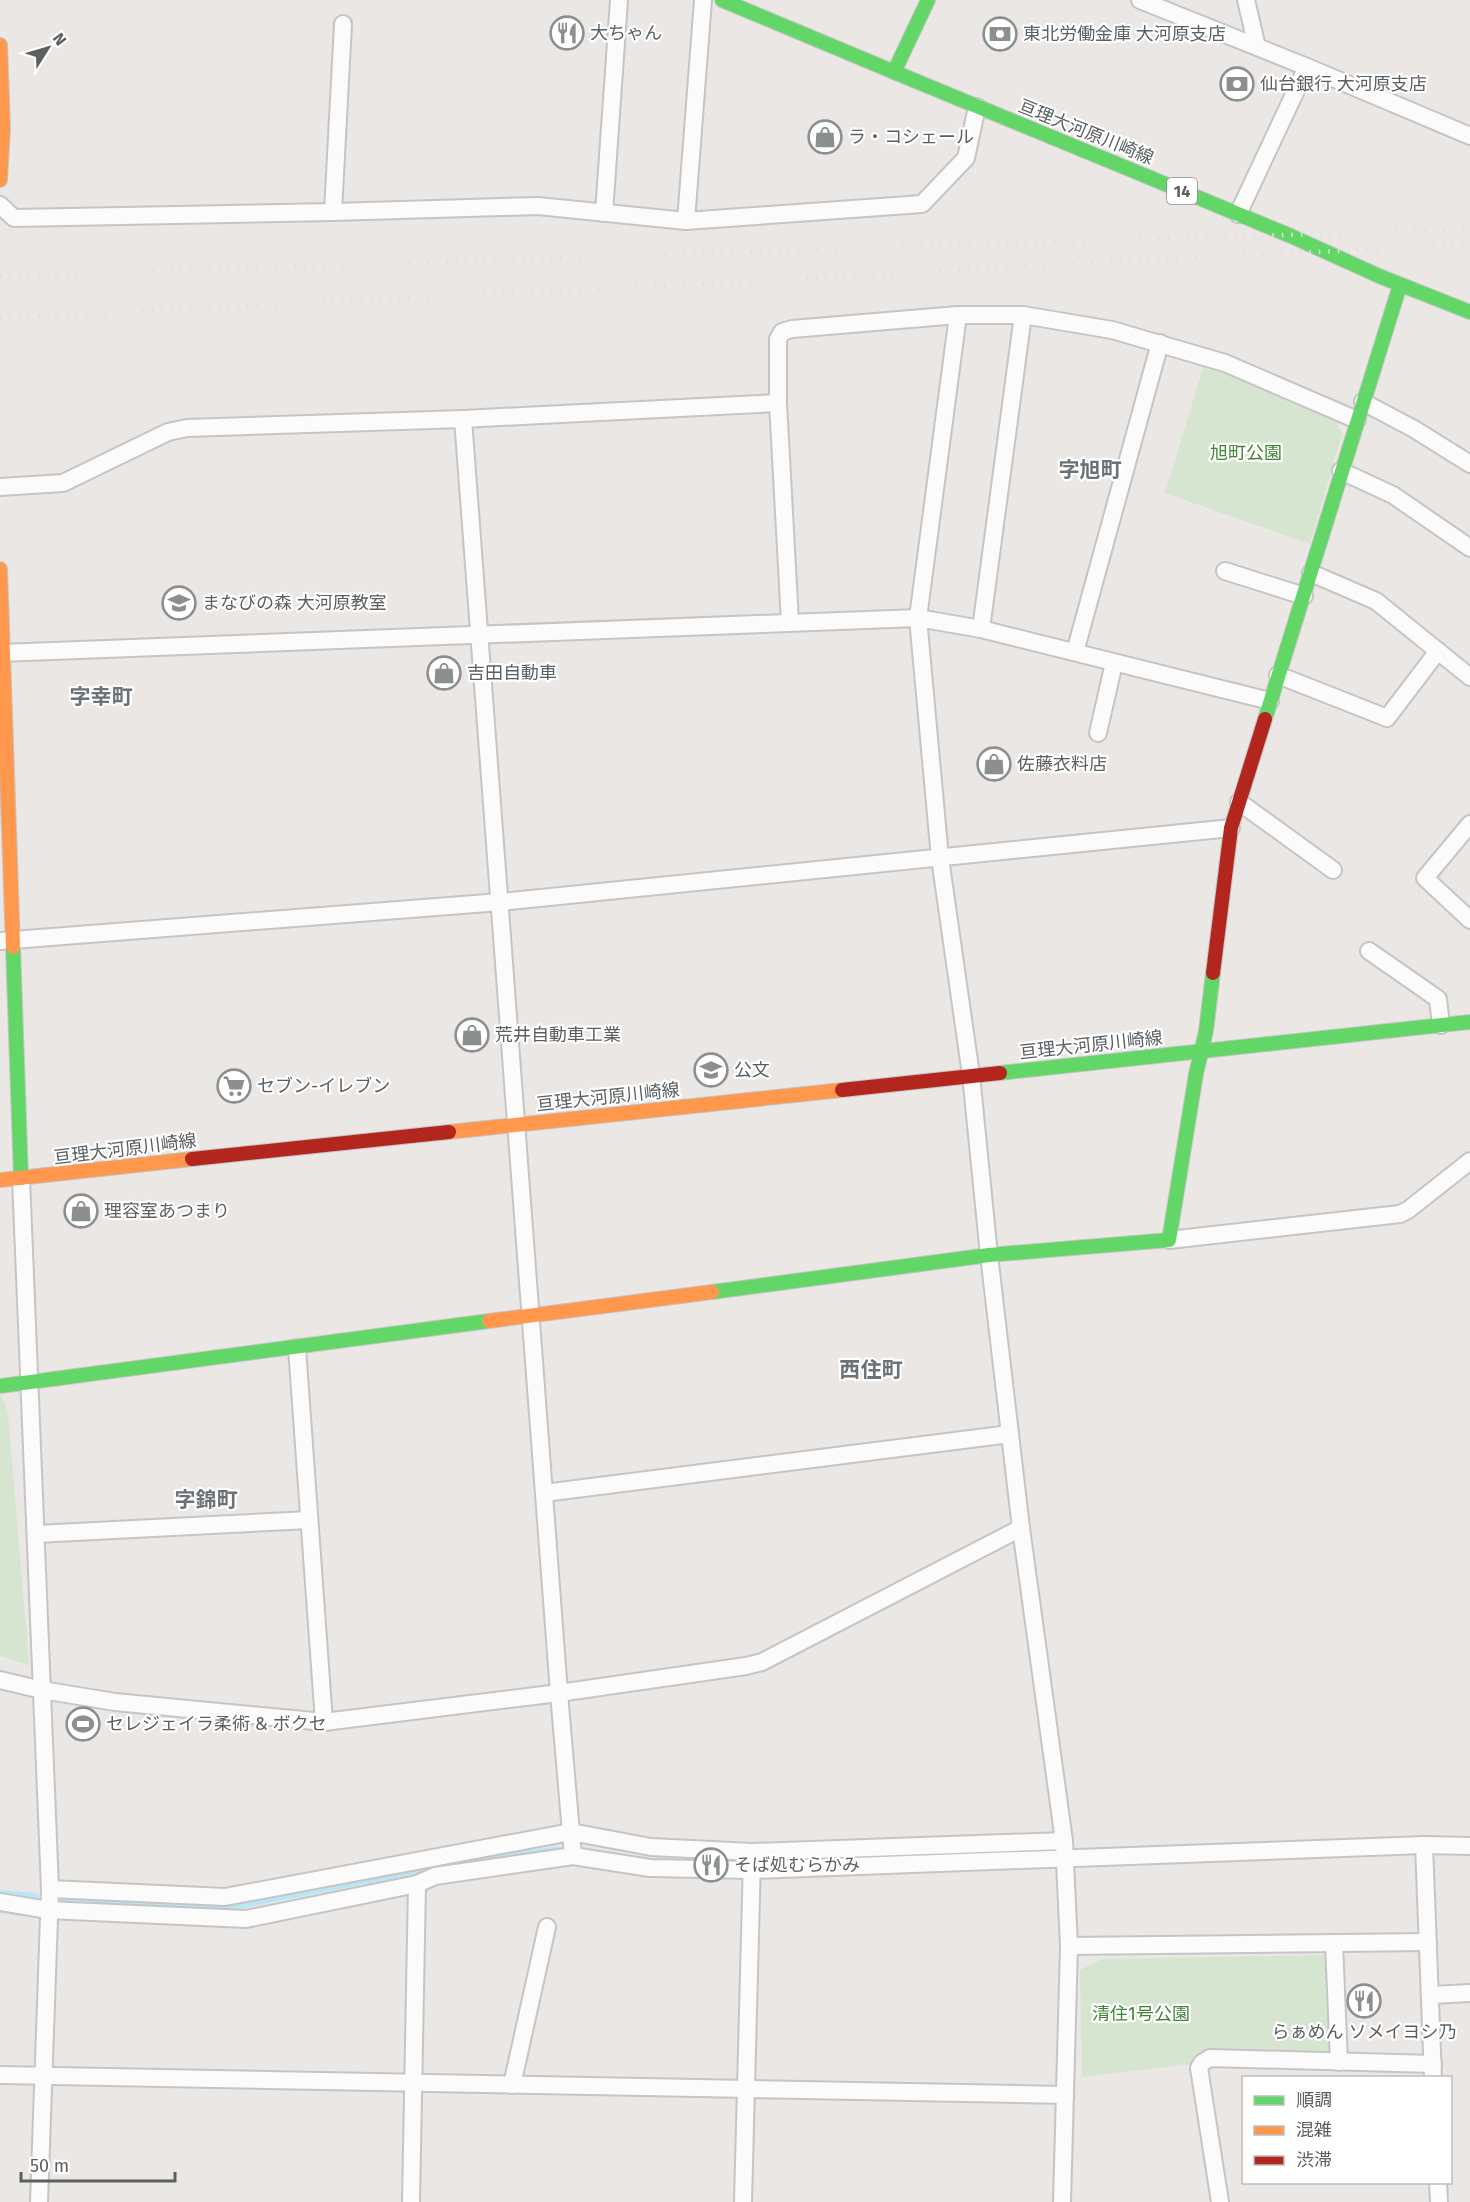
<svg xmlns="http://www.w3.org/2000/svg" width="1470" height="2202" font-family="'Fira Sans','Noto Sans JP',sans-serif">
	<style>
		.green { fill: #d6e5cf }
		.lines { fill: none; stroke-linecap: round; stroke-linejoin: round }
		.stream { stroke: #b7e7f6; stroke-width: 6 }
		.street-casing { stroke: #c5c5c5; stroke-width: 20 }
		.fast-casing { stroke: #c5c5c5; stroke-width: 16 }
		.slow-casing { stroke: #c5c5c5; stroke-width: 16 }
		.jam-casing { stroke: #c5c5c5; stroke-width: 16 }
		.street { stroke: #fcfbfb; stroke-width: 16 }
		.fast { stroke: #63d668; stroke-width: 14 }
		.slow { stroke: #ff974d; stroke-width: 14 }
		.jam { stroke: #b3261e; stroke-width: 14 }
		.rail { stroke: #e1e1e1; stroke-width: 4.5; stroke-dasharray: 1.5 8; stroke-linecap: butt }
		.labels { text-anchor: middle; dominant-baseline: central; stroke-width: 4.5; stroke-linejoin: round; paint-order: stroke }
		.shield { fill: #fff; stroke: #8c8f91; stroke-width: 1.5 }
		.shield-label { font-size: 16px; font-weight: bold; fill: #5a5f62 }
		.poi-label { font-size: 18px; fill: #5a5f62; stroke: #fff; text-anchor: start }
		.street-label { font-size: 18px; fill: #5a5f62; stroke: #fff }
		.park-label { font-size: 18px; fill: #428436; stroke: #fff }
		.quarter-label { font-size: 21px; font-weight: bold; fill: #6b7174; stroke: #fff }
	</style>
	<rect width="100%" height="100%" fill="#eae7e4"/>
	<g class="green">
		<path d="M 1204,365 L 1336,421 L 1342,434 L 1310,544 L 1165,493 Z"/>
		<path d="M 0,1393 L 8,1413 L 29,1665 L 0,1656 Z"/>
		<path d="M 1327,1955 L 1331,2046 L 1326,2053 L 1200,2051 L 1191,2064 L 1082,2077 L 1080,1970 L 1102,1959 Z"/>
	</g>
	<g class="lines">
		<g class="stream">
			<path d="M 0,1893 L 36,1896"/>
			<path d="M 62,1900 L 232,1907 L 433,1868 L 557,1849"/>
		</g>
		<defs>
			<g id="street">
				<path d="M 1140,0 L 1307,67 L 1470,136"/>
				<path d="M 1246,0 L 1257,47"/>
				<path d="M 0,205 L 14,218 L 333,212 L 538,206 L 686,221 L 922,204 L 966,158 L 977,107"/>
				<path d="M 333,212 L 343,24"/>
				<path d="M 604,213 L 619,0"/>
				<path d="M 1238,214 L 1307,67"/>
				<path d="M 686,221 L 703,0"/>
				<path d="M 958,315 L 918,618 L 940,858 L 971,1075 L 989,1255 L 1021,1528 L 1064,1841 L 1069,1946 L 1062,2202"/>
				<path d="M 1363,402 L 1414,429 L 1470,464"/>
				<path d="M 463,419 L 559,1693 L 573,1856"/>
				<path d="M 1341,471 L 1393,495 L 1470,548"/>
				<path d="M 0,487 L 63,483 L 168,432 L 187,428 L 463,419 L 778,403"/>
				<path d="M 1225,571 L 1304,596"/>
				<path d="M 1311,573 L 1376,601 L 1470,677"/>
				<path d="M 790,622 L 778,403 L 778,339 L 782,332 L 792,329 L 958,315 L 1023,315 L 1112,330 L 1225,363 L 1357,420"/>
				<path d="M 981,629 L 1023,315"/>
				<path d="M 1075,652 L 1160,343"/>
				<path d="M 0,653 L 918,618 L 981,629 L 1270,701"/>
				<path d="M 1278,675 L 1387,718 L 1438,651"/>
				<path d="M 1098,733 L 1114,663"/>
				<path d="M 1239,802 L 1333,870"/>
				<path d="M 1470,824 L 1425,878 L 1470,920"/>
				<path d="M 0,941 L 500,902 L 1231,828"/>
				<path d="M 1369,951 L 1438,999 L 1441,1025"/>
				<path d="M 21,1178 L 50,1889 L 39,2202"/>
				<path d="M 1169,1240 L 1400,1214 L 1408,1210 L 1470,1161"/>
				<path d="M 297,1348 L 324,1722"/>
				<path d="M 544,1493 L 1010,1434"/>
				<path d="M 36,1534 L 309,1520"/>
				<path d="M 0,1680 L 42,1690 L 115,1702 L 324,1722 L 559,1693 L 746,1666 L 762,1662 L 1021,1528"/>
				<path d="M 1424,1845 L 1433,2078"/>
				<path d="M 50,1889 L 225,1897 L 571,1832 L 651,1847 L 752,1852 L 1064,1841"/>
				<path d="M 0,1902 L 48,1910 L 246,1919 L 417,1884 L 435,1876 L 573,1856 L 650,1868 L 752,1870 L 1424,1845 L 1470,1846"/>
				<path d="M 1334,1943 L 1339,2062"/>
				<path d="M 1069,1946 L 1428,1942"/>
				<path d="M 1431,1995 L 1470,1993"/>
				<path d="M 0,2075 L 1065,2095"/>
				<path d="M 512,2085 L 547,1927"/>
				<path d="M 1438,2182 L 1439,2202"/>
				<path d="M 411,2202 L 417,1884"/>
				<path d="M 743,2202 L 752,1859"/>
				<path d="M 1220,2202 L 1199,2068 L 1202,2063 L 1210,2058 L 1433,2064"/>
			</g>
			<g id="fast">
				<path d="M 722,0 L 894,72"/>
				<path d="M 928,0 L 894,72 L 1291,236 L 1379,276 L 1470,312"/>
				<path d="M 1265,719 L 1400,285"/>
				<path d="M 13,947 L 21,1178"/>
				<path d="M 1000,1073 L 1470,1022"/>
				<path d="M 712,1292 L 989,1255 L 1169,1240 L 1196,1074 L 1206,1031 L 1213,973"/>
				<path d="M 0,1386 L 489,1321"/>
			</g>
			<g id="slow">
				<path d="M 0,45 L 3,128 L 0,180"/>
				<path d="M 0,569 L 13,947"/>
				<path d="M 449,1132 L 842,1090"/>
				<path d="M 0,1180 L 192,1159"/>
				<path d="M 489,1321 L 712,1292"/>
			</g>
			<g id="jam">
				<path d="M 1213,973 L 1231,828 L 1265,719"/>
				<path d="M 842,1090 L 1000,1073"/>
				<path d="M 192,1159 L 449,1132"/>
			</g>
		</defs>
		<use href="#street" class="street-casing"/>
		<use href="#fast" class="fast-casing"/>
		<use href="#slow" class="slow-casing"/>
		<use href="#jam" class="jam-casing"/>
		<use href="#street" class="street"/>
		<use href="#fast" class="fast"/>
		<use href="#slow" class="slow"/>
		<use href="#jam" class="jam"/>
		<g class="rail">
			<path d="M 0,276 L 1470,229"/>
			<path d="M 0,318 L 801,279 L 1093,262 L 1470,245"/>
		</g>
	</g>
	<defs>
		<symbol id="restaurant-ring" viewBox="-11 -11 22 22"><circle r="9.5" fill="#fff" stroke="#8c8f90" stroke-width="1.5"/><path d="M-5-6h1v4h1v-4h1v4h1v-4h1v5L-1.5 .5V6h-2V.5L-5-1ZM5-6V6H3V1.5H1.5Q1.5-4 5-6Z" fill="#8c8f90"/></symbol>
		<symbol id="bank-ring" viewBox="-11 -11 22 22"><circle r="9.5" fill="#fff" stroke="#8c8f90" stroke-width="1.5"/><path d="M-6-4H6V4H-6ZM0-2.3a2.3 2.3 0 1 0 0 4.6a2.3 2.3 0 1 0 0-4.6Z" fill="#8c8f90"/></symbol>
		<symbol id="shop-ring" viewBox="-11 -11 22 22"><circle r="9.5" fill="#fff" stroke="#8c8f90" stroke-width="1.5"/><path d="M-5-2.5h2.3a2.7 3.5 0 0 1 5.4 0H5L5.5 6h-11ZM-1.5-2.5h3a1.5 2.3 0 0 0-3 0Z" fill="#8c8f90"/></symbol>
		<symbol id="school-ring" viewBox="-11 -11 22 22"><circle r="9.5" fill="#fff" stroke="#8c8f90" stroke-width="1.5"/><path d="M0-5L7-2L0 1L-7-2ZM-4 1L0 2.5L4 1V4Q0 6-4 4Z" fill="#8c8f90"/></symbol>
		<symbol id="supermarket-ring" viewBox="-11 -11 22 22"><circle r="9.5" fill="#fff" stroke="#8c8f90" stroke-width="1.5"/><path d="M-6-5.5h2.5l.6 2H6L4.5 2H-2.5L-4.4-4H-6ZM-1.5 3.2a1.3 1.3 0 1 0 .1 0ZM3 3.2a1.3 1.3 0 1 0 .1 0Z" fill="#8c8f90"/></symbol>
		<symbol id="stadium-ring" viewBox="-11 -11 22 22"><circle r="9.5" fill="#fff" stroke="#8c8f90" stroke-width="1.5"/><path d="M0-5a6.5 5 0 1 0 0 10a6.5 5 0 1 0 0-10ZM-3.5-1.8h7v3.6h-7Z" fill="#8c8f90"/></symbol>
	</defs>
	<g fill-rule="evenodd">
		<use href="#restaurant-ring" x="548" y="14" width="38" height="38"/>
		<use href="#bank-ring" x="981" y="15" width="38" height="38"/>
		<use href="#bank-ring" x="1218" y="65" width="38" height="38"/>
		<use href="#shop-ring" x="806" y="118" width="38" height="38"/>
		<use href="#school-ring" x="160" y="584" width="38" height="38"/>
		<use href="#shop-ring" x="425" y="654" width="38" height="38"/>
		<use href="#shop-ring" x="975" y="745" width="38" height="38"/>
		<use href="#shop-ring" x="453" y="1016" width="38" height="38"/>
		<use href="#school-ring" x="692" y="1051" width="38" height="38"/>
		<use href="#supermarket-ring" x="215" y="1067" width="38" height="38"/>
		<use href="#shop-ring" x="62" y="1192" width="38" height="38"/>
		<use href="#stadium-ring" x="64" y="1705" width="38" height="38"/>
		<use href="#restaurant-ring" x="692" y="1846" width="38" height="38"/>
		<use href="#restaurant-ring" x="1345" y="1982" width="38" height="38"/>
	</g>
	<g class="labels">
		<rect class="shield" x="1167" y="178" width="30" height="26" rx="4.5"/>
		<g class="shield-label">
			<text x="1182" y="191">14</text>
		</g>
		<g class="poi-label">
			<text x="590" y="33">大ちゃん</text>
			<text x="1023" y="34">東北労働金庫 大河原支店</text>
			<text x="1260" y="84">仙台銀行 大河原支店</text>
			<text x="848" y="137">ラ・コシェール</text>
			<text x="202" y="603">まなびの森 大河原教室</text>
			<text x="467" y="673">吉田自動車</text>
			<text x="1017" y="764">佐藤衣料店</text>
			<text x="495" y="1035">荒井自動車工業</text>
			<text x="734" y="1070">公文</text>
			<text x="257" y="1086">セブン-イレブン</text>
			<text x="104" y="1211">理容室あつまり</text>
			<text x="106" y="1724">セレジェイラ柔術 &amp; ボクセ</text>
			<text x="734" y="1865">そば処むらかみ</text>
			<text x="1364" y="2032" text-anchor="middle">らぁめん ソメイヨシ乃</text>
		</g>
		<g class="street-label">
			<text transform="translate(1086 132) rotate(22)">亘理大河原川崎線</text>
			<text transform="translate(1091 1045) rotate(-6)">亘理大河原川崎線</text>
			<text transform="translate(608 1097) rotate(-6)">亘理大河原川崎線</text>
			<text transform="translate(125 1149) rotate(-7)">亘理大河原川崎線</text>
		</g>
		<g class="park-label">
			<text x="1246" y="453">旭町公園</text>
			<text x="1141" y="2014">清住1号公園</text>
		</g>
		<g class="quarter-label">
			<text x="1090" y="470">字旭町</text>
			<text x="101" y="697">字幸町</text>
			<text x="871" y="1370">西住町</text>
			<text x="206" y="1500">字錦町</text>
		</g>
	</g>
	<rect x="1242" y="2076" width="210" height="108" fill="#ffffff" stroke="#bdbfc0" stroke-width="1.5"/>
	<rect x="1254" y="2096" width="30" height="9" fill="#63d668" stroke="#bdbfc0" stroke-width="1.5"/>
	<text x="1296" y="2106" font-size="18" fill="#5a5f62">順調</text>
	<rect x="1254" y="2126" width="30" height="9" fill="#ff974d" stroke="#bdbfc0" stroke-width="1.5"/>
	<text x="1296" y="2136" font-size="18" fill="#5a5f62">混雑</text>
	<rect x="1254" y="2156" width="30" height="9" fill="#b3261e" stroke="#bdbfc0" stroke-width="1.5"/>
	<text x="1296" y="2166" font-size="18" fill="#5a5f62">渋滞</text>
	<g transform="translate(48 48) rotate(53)" stroke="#ffffff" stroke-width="4.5" paint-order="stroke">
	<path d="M0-4.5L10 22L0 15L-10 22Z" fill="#5a5f62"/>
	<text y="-9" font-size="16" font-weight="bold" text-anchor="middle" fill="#5a5f62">N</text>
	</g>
	<path d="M21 2172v9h154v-9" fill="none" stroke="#5a5f62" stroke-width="3"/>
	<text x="30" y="2172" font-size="18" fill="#5a5f62" stroke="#ffffff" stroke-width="4.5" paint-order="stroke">50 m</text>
</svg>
